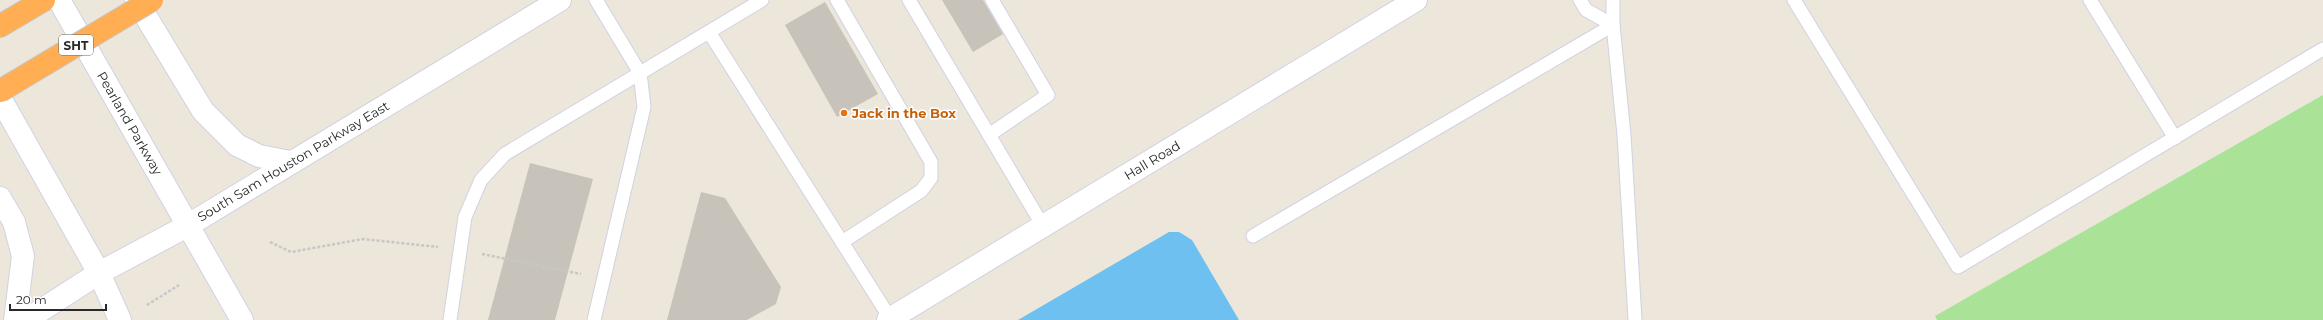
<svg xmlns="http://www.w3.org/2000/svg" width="2323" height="320" font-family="Montserrat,sans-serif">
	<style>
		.green { fill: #aae397 }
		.water { fill: #6dc0ef }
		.building { fill: #c7c3bb }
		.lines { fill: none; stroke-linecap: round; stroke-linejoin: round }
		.service-casing { stroke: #d0d2e2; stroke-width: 15 }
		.minor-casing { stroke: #d0d2e2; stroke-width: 24 }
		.secondary-casing { stroke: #d0d2e2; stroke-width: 24 }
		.motorway-casing { stroke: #c7c7c7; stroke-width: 24 }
		.path { stroke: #c7c7c7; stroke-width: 2.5; stroke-dasharray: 3 2; stroke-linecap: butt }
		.service { stroke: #fff; stroke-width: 13 }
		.minor { stroke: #fff; stroke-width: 22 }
		.secondary { stroke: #fff; stroke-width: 22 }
		.motorway { stroke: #ffae53; stroke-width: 22 }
		.motorway-bridge-casing { stroke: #c7c7c7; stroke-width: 24; stroke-linecap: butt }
		.motorway-bridge { stroke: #ffae53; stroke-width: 22 }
		.food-dot { fill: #e8710a; stroke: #fff; stroke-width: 1.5 }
		.labels { text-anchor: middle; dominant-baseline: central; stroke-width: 3; stroke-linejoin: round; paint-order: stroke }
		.shield { fill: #fff; stroke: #696969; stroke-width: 1 }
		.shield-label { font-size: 12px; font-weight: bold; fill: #292929 }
		.food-label { font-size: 13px; font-weight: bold; fill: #c56008; stroke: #fff; text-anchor: start }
		.street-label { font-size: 13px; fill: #292929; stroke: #fff }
	</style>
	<rect width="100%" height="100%" fill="#ece6db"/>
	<path class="green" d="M 2323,95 L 2323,320 L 1937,320 L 1935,316 Z"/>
	<path class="water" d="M 1169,232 L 1179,232 L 1192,240 L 1239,320 L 1018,320 Z"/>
	<g class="building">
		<path d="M 942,0 L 983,0 L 1003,34 L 973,52 Z"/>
		<path d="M 825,2 L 878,94 L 837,117 L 785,25 Z"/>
		<path d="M 530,163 L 593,179 L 555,320 L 488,320 Z"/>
		<path d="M 701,192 L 725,198 L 781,287 L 776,304 L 747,320 L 667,320 Z"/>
	</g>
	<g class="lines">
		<defs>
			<g id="service">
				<path d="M 837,0 L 931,162 L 931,178 L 921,191 L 842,242"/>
				<path d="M 909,0 L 1043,226"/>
				<path d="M 1580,0 L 1586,10 L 1613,25"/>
				<path d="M 1613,0 L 1613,25 L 1624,135 L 1635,320"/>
				<path d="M 1794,0 L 1958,267 L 2323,49"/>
				<path d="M 2090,0 L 2175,138"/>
				<path d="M 709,32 L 890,318"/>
				<path d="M 989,135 L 1048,95 L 992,0"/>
				<path d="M 1253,236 L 1613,25"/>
				<path d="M 450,320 L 465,217 L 481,180 L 505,154 L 762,0"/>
				<path d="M 594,320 L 644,107 L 640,73 L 596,0"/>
			</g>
			<path id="minor" d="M 888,320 L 1416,0"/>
			<g id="secondary">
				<path d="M 59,0 L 242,320"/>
				<path d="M 136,0 L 203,111 L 237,145 L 259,156 L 290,162"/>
				<path d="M 0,98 L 99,273 L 120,320"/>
				<path d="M 0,198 L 14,222 L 23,256 L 15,320"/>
				<path d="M 26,320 L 99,273 L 187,226 L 560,0"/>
			</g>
			<path id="motorway" d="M 0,26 L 44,0"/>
		</defs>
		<use href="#service" class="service-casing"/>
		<use href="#minor" class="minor-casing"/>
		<use href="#secondary" class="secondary-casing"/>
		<use href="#motorway" class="motorway-casing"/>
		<g class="path">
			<path d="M 270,242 L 291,252 L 363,239 L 438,247"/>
			<path d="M 482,254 L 581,274"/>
			<path d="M 147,305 L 179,285"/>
		</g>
		<use href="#service" class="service"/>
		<use href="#minor" class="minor"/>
		<use href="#secondary" class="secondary"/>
		<use href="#motorway" class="motorway"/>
		<defs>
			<path id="motorway-bridge" d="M 0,91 L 152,0"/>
		</defs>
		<use href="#motorway-bridge" class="motorway-bridge-casing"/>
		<use href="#motorway-bridge" class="motorway-bridge"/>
	</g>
	<circle class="food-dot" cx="844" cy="113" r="4"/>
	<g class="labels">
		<rect class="shield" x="59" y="35" width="34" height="20" rx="3"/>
		<g class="shield-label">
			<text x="76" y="45">SHT</text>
		</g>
		<g class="food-label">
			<text x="852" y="113">Jack in the Box</text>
		</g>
		<g class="street-label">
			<text transform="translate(130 123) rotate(60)">Pearland Parkway</text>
			<text transform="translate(1152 160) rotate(-31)">Hall Road</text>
			<text transform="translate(293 161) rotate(-31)">South Sam Houston Parkway East</text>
		</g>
	</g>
	<path d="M10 304v6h96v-6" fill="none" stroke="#292929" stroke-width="2"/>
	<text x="16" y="304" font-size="12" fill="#292929" stroke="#ffffff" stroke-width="3" paint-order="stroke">20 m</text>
</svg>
